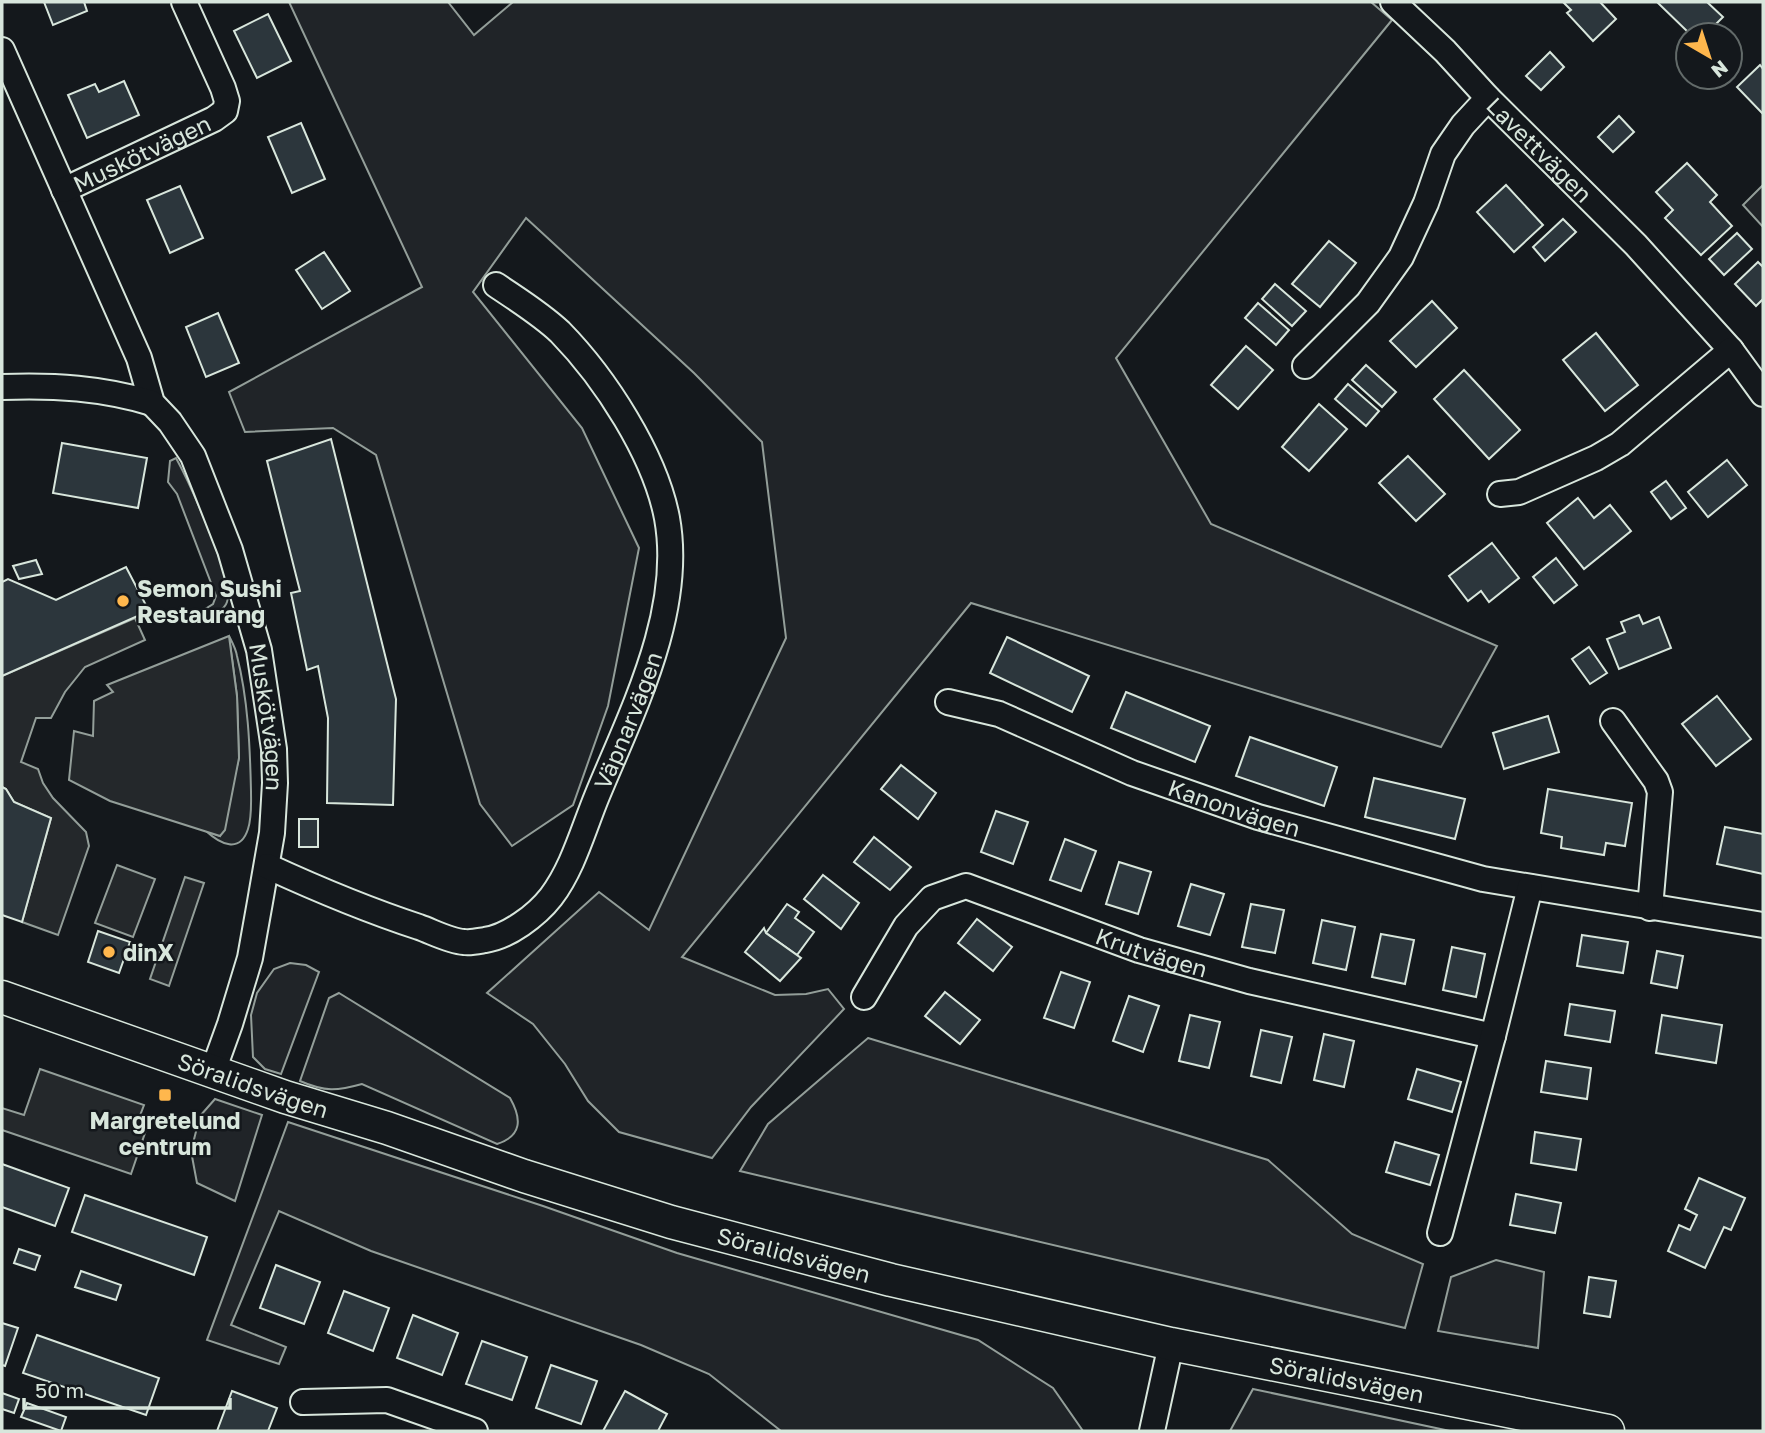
<svg xmlns="http://www.w3.org/2000/svg" width="1765" height="1433" font-family="'Golos Text',sans-serif">
	<style>
		.green { fill: #202428; stroke: #939e99; stroke-width: 2 }
		.parking { fill: #24282b; stroke: #939e99; stroke-width: 2 }
		.building { fill: #2c363c; stroke: #d8e6dc; stroke-width: 2 }
		.lines { fill: none; stroke-linecap: round; stroke-linejoin: round }
		.minor-casing { stroke: #d8e6dc; stroke-width: 28 }
		.tertiary-casing { stroke: #d8e6dc; stroke-width: 35 }
		.minor { stroke: #14181c; stroke-width: 24 }
		.tertiary { stroke: #14181c; stroke-width: 32 }
		.poi-dot { fill: #ffb74d; stroke: #14181c; stroke-width: 2.5 }
		.labels { text-anchor: middle; dominant-baseline: central; stroke-width: 5; stroke-linejoin: round; paint-order: stroke }
		.street-label { font-size: 23px; fill: #d8e6dc; stroke: #14181c }
		.poi-label { font-size: 23px; font-weight: bold; fill: #d8e6dc; stroke: #14181c; text-anchor: start }
	</style>
	<rect width="100%" height="100%" fill="#14181c"/>
	<g class="green">
		<path d="M 289,2 L 448,2 L 474,35 L 513,2 L 1371,2 L 1392,20 L 1116,358 L 1211,524 L 1497,646 L 1441,747 L 971,603 L 682,957 L 775,995 L 806,994 L 828,989 L 844,1009 L 751,1107 L 712,1158 L 619,1132 L 588,1101 L 565,1064 L 533,1024 L 487,993 L 599,892 L 649,930 L 786,638 L 762,442 L 694,373 L 526,218 L 473,292 L 582,428 L 639,548 L 608,706 L 573,805 L 512,846 L 480,804 L 376,455 L 333,428 L 245,432 L 229,392 L 422,287 Z"/>
		<path d="M 1763,185 L 1763,227 L 1743,205 Z"/>
		<path d="M 176,458 C 188,480 235,581 227,602 C 224,612 209,615 200,618 L 199,613 L 213,604 L 216,596 L 177,494 L 168,482 L 170,461 Z"/>
		<path d="M 229,636 C 232,642 236,649 237,656 C 248,699 250,746 251,791 C 251,803 252,817 248,829 C 240,854 220,844 206,831 L 220,836 L 239,758 L 237,696 Z"/>
		<path d="M 290,963 L 306,965 L 319,972 L 281,1074 L 265,1069 L 253,1057 L 251,1015 L 257,993 L 274,969 Z"/>
		<path d="M 339,993 L 510,1098 C 522,1119 522,1136 497,1144 L 362,1084 C 337,1091 325,1092 300,1081 L 329,998 Z"/>
		<path d="M 868,1038 L 1268,1160 L 1352,1234 L 1423,1264 L 1405,1328 L 740,1171 L 768,1124 Z"/>
		<path d="M 215,1099 L 262,1115 L 235,1201 L 197,1183 L 191,1151 L 200,1116 Z"/>
		<path d="M 288,1122 L 543,1206 L 677,1253 L 978,1340 L 1053,1388 L 1083,1431 L 781,1431 L 709,1374 L 641,1345 L 371,1251 L 279,1211 L 231,1325 L 286,1347 L 279,1364 L 207,1340 Z"/>
		<path d="M 1496,1260 L 1544,1272 L 1538,1348 L 1438,1331 L 1451,1277 Z"/>
		<path d="M 1253,1389 L 1450,1431 L 1230,1431 Z"/>
	</g>
	<g class="parking">
		<path d="M 135,618 L 145,640 L 85,667 L 65,692 L 51,718 L 36,718 L 21,762 L 38,769 L 43,783 L 53,798 L 86,832 L 89,846 L 58,935 L 22,922 L 51,818 L 14,802 L 6,789 L 2,787 L 2,676 Z"/>
		<path d="M 229,636 L 237,696 L 239,758 L 225,830 L 220,836 L 110,801 L 69,780 L 74,731 L 93,736 L 94,701 L 113,692 L 107,685 Z"/>
		<path d="M 117,865 L 155,879 L 133,937 L 95,923 Z"/>
		<path d="M 185,877 L 204,883 L 169,986 L 150,979 Z"/>
		<path d="M 40,1069 L 144,1105 L 136,1126 L 146,1130 L 131,1174 L 2,1130 L 2,1108 L 24,1115 Z"/>
	</g>
	<g class="building">
		<path d="M 44,2 L 84,2 L 87,11 L 53,25 Z"/>
		<path d="M 1566,2 L 1600,2 L 1616,19 L 1593,41 L 1567,13 L 1571,10 L 1564,3 Z"/>
		<path d="M 1657,2 L 1707,2 L 1723,17 L 1705,35 L 1691,35 Z"/>
		<path d="M 268,14 L 291,61 L 257,78 L 234,31 Z"/>
		<path d="M 1550,52 L 1564,67 L 1541,90 L 1526,76 Z"/>
		<path d="M 1760,65 L 1763,69 L 1763,114 L 1737,87 Z"/>
		<path d="M 124,81 L 139,115 L 87,138 L 68,95 L 95,84 L 99,92 Z"/>
		<path d="M 1619,116 L 1634,132 L 1613,152 L 1598,137 Z"/>
		<path d="M 301,123 L 325,179 L 292,193 L 268,137 Z"/>
		<path d="M 1687,163 L 1717,195 L 1710,202 L 1732,226 L 1701,255 L 1665,218 L 1673,210 L 1656,192 Z"/>
		<path d="M 1506,185 L 1543,225 L 1514,252 L 1477,212 Z"/>
		<path d="M 180,186 L 203,238 L 170,253 L 147,200 Z"/>
		<path d="M 1563,219 L 1576,232 L 1545,261 L 1533,247 Z"/>
		<path d="M 1737,233 L 1752,249 L 1724,275 L 1709,259 Z"/>
		<path d="M 1329,241 L 1356,263 L 1320,307 L 1292,284 Z"/>
		<path d="M 324,252 L 350,291 L 322,309 L 296,270 Z"/>
		<path d="M 1758,262 L 1763,267 L 1763,299 L 1756,306 L 1735,284 Z"/>
		<path d="M 1275,284 L 1306,311 L 1292,326 L 1262,299 Z"/>
		<path d="M 1432,301 L 1457,328 L 1416,367 L 1390,341 Z"/>
		<path d="M 1258,303 L 1289,330 L 1276,345 L 1245,318 Z"/>
		<path d="M 218,313 L 239,363 L 206,377 L 186,327 Z"/>
		<path d="M 1596,333 L 1638,385 L 1605,411 L 1563,360 Z"/>
		<path d="M 1246,346 L 1273,370 L 1238,409 L 1211,385 Z"/>
		<path d="M 1366,365 L 1396,392 L 1382,407 L 1352,380 Z"/>
		<path d="M 1464,370 L 1520,430 L 1489,459 L 1434,399 Z"/>
		<path d="M 1348,384 L 1379,411 L 1366,426 L 1335,399 Z"/>
		<path d="M 1319,404 L 1347,429 L 1309,471 L 1282,447 Z"/>
		<path d="M 331,439 L 396,699 L 393,805 L 327,803 L 328,718 L 318,666 L 307,670 L 291,593 L 300,591 L 267,461 Z"/>
		<path d="M 62,443 L 147,458 L 138,508 L 53,493 Z"/>
		<path d="M 1408,456 L 1445,494 L 1416,521 L 1379,483 Z"/>
		<path d="M 1727,460 L 1747,485 L 1708,517 L 1688,492 Z"/>
		<path d="M 1666,481 L 1686,508 L 1671,519 L 1651,492 Z"/>
		<path d="M 1578,498 L 1594,518 L 1610,505 L 1631,531 L 1584,569 L 1547,523 Z"/>
		<path d="M 1492,543 L 1519,578 L 1489,602 L 1481,591 L 1468,601 L 1449,576 Z"/>
		<path d="M 1556,558 L 1577,585 L 1554,603 L 1533,577 Z"/>
		<path d="M 36,560 L 42,574 L 19,579 L 13,566 Z"/>
		<path d="M 126,567 L 149,611 L 2,676 L 2,582 L 8,579 L 56,600 Z"/>
		<path d="M 1639,615 L 1643,624 L 1659,617 L 1671,648 L 1619,669 L 1607,639 L 1625,632 L 1621,622 Z"/>
		<path d="M 1007,637 L 1089,676 L 1072,712 L 990,673 Z"/>
		<path d="M 1589,647 L 1607,673 L 1590,684 L 1572,659 Z"/>
		<path d="M 1126,692 L 1210,726 L 1195,762 L 1111,728 Z"/>
		<path d="M 1717,696 L 1751,739 L 1716,766 L 1682,724 Z"/>
		<path d="M 1548,716 L 1559,752 L 1504,769 L 1493,733 Z"/>
		<path d="M 1250,737 L 1337,767 L 1324,806 L 1236,776 Z"/>
		<path d="M 901,765 L 936,793 L 918,819 L 881,789 Z"/>
		<path d="M 1374,778 L 1465,799 L 1455,839 L 1365,817 Z"/>
		<path d="M 2,787 L 6,789 L 14,802 L 51,818 L 22,922 L 2,915 Z"/>
		<path d="M 1548,789 L 1632,803 L 1625,846 L 1606,843 L 1604,855 L 1561,848 L 1562,837 L 1541,833 Z"/>
		<path d="M 996,811 L 1028,822 L 1013,864 L 981,852 Z"/>
		<rect x="299" y="819" width="19" height="28"/>
		<path d="M 1725,827 L 1763,834 L 1763,874 L 1717,864 Z"/>
		<path d="M 874,837 L 911,867 L 890,890 L 854,862 Z"/>
		<path d="M 1065,839 L 1096,851 L 1081,891 L 1050,880 Z"/>
		<path d="M 1119,862 L 1151,872 L 1138,914 L 1106,904 Z"/>
		<path d="M 823,875 L 859,903 L 841,929 L 804,899 Z"/>
		<path d="M 1191,884 L 1224,894 L 1210,935 L 1178,926 Z"/>
		<path d="M 787,904 L 799,912 L 795,918 L 814,932 L 797,955 L 766,933 Z"/>
		<path d="M 1251,904 L 1284,910 L 1275,953 L 1242,947 Z"/>
		<path d="M 977,919 L 1012,947 L 993,971 L 958,943 Z"/>
		<path d="M 1322,920 L 1355,927 L 1346,970 L 1313,963 Z"/>
		<path d="M 764,928 L 766,933 L 801,958 L 780,981 L 745,952 Z"/>
		<path d="M 98,931 L 130,942 L 119,973 L 88,962 Z"/>
		<path d="M 1381,934 L 1414,940 L 1405,984 L 1372,977 Z"/>
		<path d="M 1582,935 L 1628,942 L 1623,973 L 1577,966 Z"/>
		<path d="M 1452,947 L 1485,954 L 1476,997 L 1443,990 Z"/>
		<path d="M 1657,951 L 1683,956 L 1677,988 L 1651,983 Z"/>
		<path d="M 1061,972 L 1090,982 L 1074,1028 L 1044,1018 Z"/>
		<path d="M 945,992 L 980,1020 L 960,1044 L 925,1016 Z"/>
		<path d="M 1129,996 L 1159,1006 L 1143,1052 L 1113,1041 Z"/>
		<path d="M 1570,1004 L 1615,1011 L 1610,1042 L 1565,1035 Z"/>
		<path d="M 1190,1015 L 1220,1022 L 1209,1068 L 1179,1061 Z"/>
		<path d="M 1662,1015 L 1722,1025 L 1716,1063 L 1656,1053 Z"/>
		<path d="M 1261,1030 L 1292,1037 L 1281,1083 L 1251,1076 Z"/>
		<path d="M 1324,1034 L 1354,1041 L 1344,1087 L 1314,1080 Z"/>
		<path d="M 1546,1061 L 1591,1068 L 1587,1099 L 1541,1092 Z"/>
		<path d="M 1417,1069 L 1461,1082 L 1452,1112 L 1408,1099 Z"/>
		<path d="M 1535,1132 L 1581,1139 L 1576,1170 L 1531,1163 Z"/>
		<path d="M 1395,1142 L 1439,1155 L 1430,1185 L 1386,1172 Z"/>
		<path d="M 2,1164 L 69,1188 L 55,1226 L 2,1207 Z"/>
		<path d="M 1699,1178 L 1745,1198 L 1731,1230 L 1724,1227 L 1705,1268 L 1668,1251 L 1679,1225 L 1690,1230 L 1697,1215 L 1685,1209 Z"/>
		<path d="M 1516,1194 L 1561,1203 L 1555,1233 L 1510,1225 Z"/>
		<path d="M 85,1195 L 207,1237 L 194,1275 L 72,1232 Z"/>
		<path d="M 19,1249 L 40,1256 L 35,1270 L 14,1263 Z"/>
		<path d="M 276,1265 L 320,1282 L 304,1324 L 260,1308 Z"/>
		<path d="M 81,1271 L 121,1285 L 116,1300 L 75,1287 Z"/>
		<path d="M 1589,1277 L 1616,1281 L 1610,1317 L 1584,1313 Z"/>
		<path d="M 344,1291 L 389,1308 L 373,1351 L 328,1333 Z"/>
		<path d="M 413,1315 L 458,1333 L 442,1375 L 397,1358 Z"/>
		<path d="M 2,1323 L 18,1328 L 5,1366 L 2,1365 Z"/>
		<path d="M 37,1335 L 159,1378 L 146,1415 L 23,1373 Z"/>
		<path d="M 482,1341 L 527,1357 L 512,1400 L 466,1384 Z"/>
		<path d="M 551,1365 L 597,1381 L 581,1424 L 536,1408 Z"/>
		<path d="M 232,1391 L 277,1408 L 268,1431 L 217,1431 Z"/>
		<path d="M 625,1391 L 667,1414 L 658,1431 L 603,1431 Z"/>
		<path d="M 2,1393 L 19,1399 L 14,1413 L 2,1409 Z"/>
		<path d="M 27,1403 L 66,1417 L 61,1431 L 21,1417 Z"/>
	</g>
	<g class="lines">
		<defs>
			<g id="minor">
				<path d="M 1393,2 L 1445,51 L 1488,98"/>
				<path id="s1" d="M 2,50 L 139,358 L 152,403 L 170,422 L 193,456 L 230,550 L 259,650 L 274,749 L 275,783 L 272,833 L 260,902 L 250,958 L 230,1024 L 213,1071"/>
				<path id="s2" d="M 64,190 L 214,119 L 225,111 L 227,101 L 223,88 L 184,2"/>
				<path id="s3" d="M 1305,366 L 1368,303 L 1401,257 L 1426,203 L 1443,154 L 1463,125 L 1488,98 L 1636,245 L 1731,350"/>
				<path d="M 2,387 C 54,385 102,388 152,403"/>
				<path d="M 1500,494 L 1519,492 L 1596,458 L 1620,444 L 1731,350 L 1763,394"/>
				<path id="s4" d="M 948,702 L 999,714 L 1132,773 L 1258,817 L 1483,879 L 1763,925"/>
				<path d="M 1613,721 L 1656,781 L 1660,792 L 1650,908"/>
				<path id="s5" d="M 267,866 C 317,889 367,910 419,927 C 433,932 450,941 464,942 C 471,943 479,941 485,940 C 508,937 537,915 551,897 C 573,868 583,830 597,796 C 632,711 684,612 667,518 C 655,455 605,378 560,332 C 541,314 518,300 496,285"/>
				<path id="s6" d="M 864,997 L 906,926 L 932,898 L 966,886 L 1139,950 L 1249,981 L 1493,1036"/>
				<path d="M 1440,1233 L 1493,1036 L 1530,887"/>
				<path d="M 303,1402 L 387,1400 L 475,1431"/>
				<path d="M 1152,1431 L 1171,1344"/>
			</g>
			<g id="tertiary">
				<path id="s7" d="M 2,997 L 285,1097 L 387,1128 L 524,1176 L 671,1222 L 891,1280 L 1171,1344 L 1608,1431"/>
			</g>
		</defs>
		<use href="#minor" class="minor-casing"/>
		<use href="#tertiary" class="tertiary-casing"/>
		<use href="#minor" class="minor"/>
		<use href="#tertiary" class="tertiary"/>
	</g>
	<g class="poi-dot">
		<circle cx="123" cy="601" r="7"/>
		<circle cx="109" cy="952" r="7"/>
		<rect x="158" y="1088" width="14" height="14" rx="3.5"/>
	</g>
	<g class="labels">
		<g class="street-label">
			<text stroke="none"><textPath href="#s2" startOffset="86">Muskötvägen</textPath></text>
			<text stroke="none"><textPath href="#s3" startOffset="402">Lavettvägen</textPath></text>
			<text stroke="none"><textPath href="#s1" startOffset="724">Muskötvägen</textPath></text>
			<text stroke="none"><textPath href="#s5" startOffset="506">Väpnarvägen</textPath></text>
			<text stroke="none"><textPath href="#s4" startOffset="306">Kanonvägen</textPath></text>
			<text stroke="none"><textPath href="#s6" startOffset="354">Krutvägen</textPath></text>
			<text stroke="none"><textPath href="#s7" startOffset="266">Söralidsvägen</textPath></text>
			<text stroke="none"><textPath href="#s7" startOffset="833">Söralidsvägen</textPath></text>
			<text stroke="none"><textPath href="#s7" startOffset="1400">Söralidsvägen</textPath></text>
		</g>
		<g class="poi-label">
			<text x="137" y="588">Semon Sushi<tspan x="137" dy="26">Restaurang</tspan></text>
			<text x="123" y="952">dinX</text>
			<text x="165" y="1120" text-anchor="middle">Margretelund<tspan x="165" dy="26">centrum</tspan></text>
		</g>
	</g>
	<rect width="1765" height="1433" fill="none" stroke="#d8e6dc" stroke-width="7"/>
	<g transform="translate(1709 56) rotate(141)"><circle r="33" fill="#14181c" stroke="#626a69" stroke-width="2"/>
	<path d="M0-5L12 26L0 18L-12 26Z" fill="#ffb74d"/>
	<text y="-10" font-size="19" font-weight="bold" text-anchor="middle" fill="#d8e6dc">N</text>
	</g>
	<path d="M24 1398v10h206v-10" fill="none" stroke="#d8e6dc" stroke-width="3.5"/>
	<text x="35" y="1398" font-size="21" fill="#d8e6dc" stroke="#14181c" stroke-width="5" paint-order="stroke">50 m</text>
</svg>
